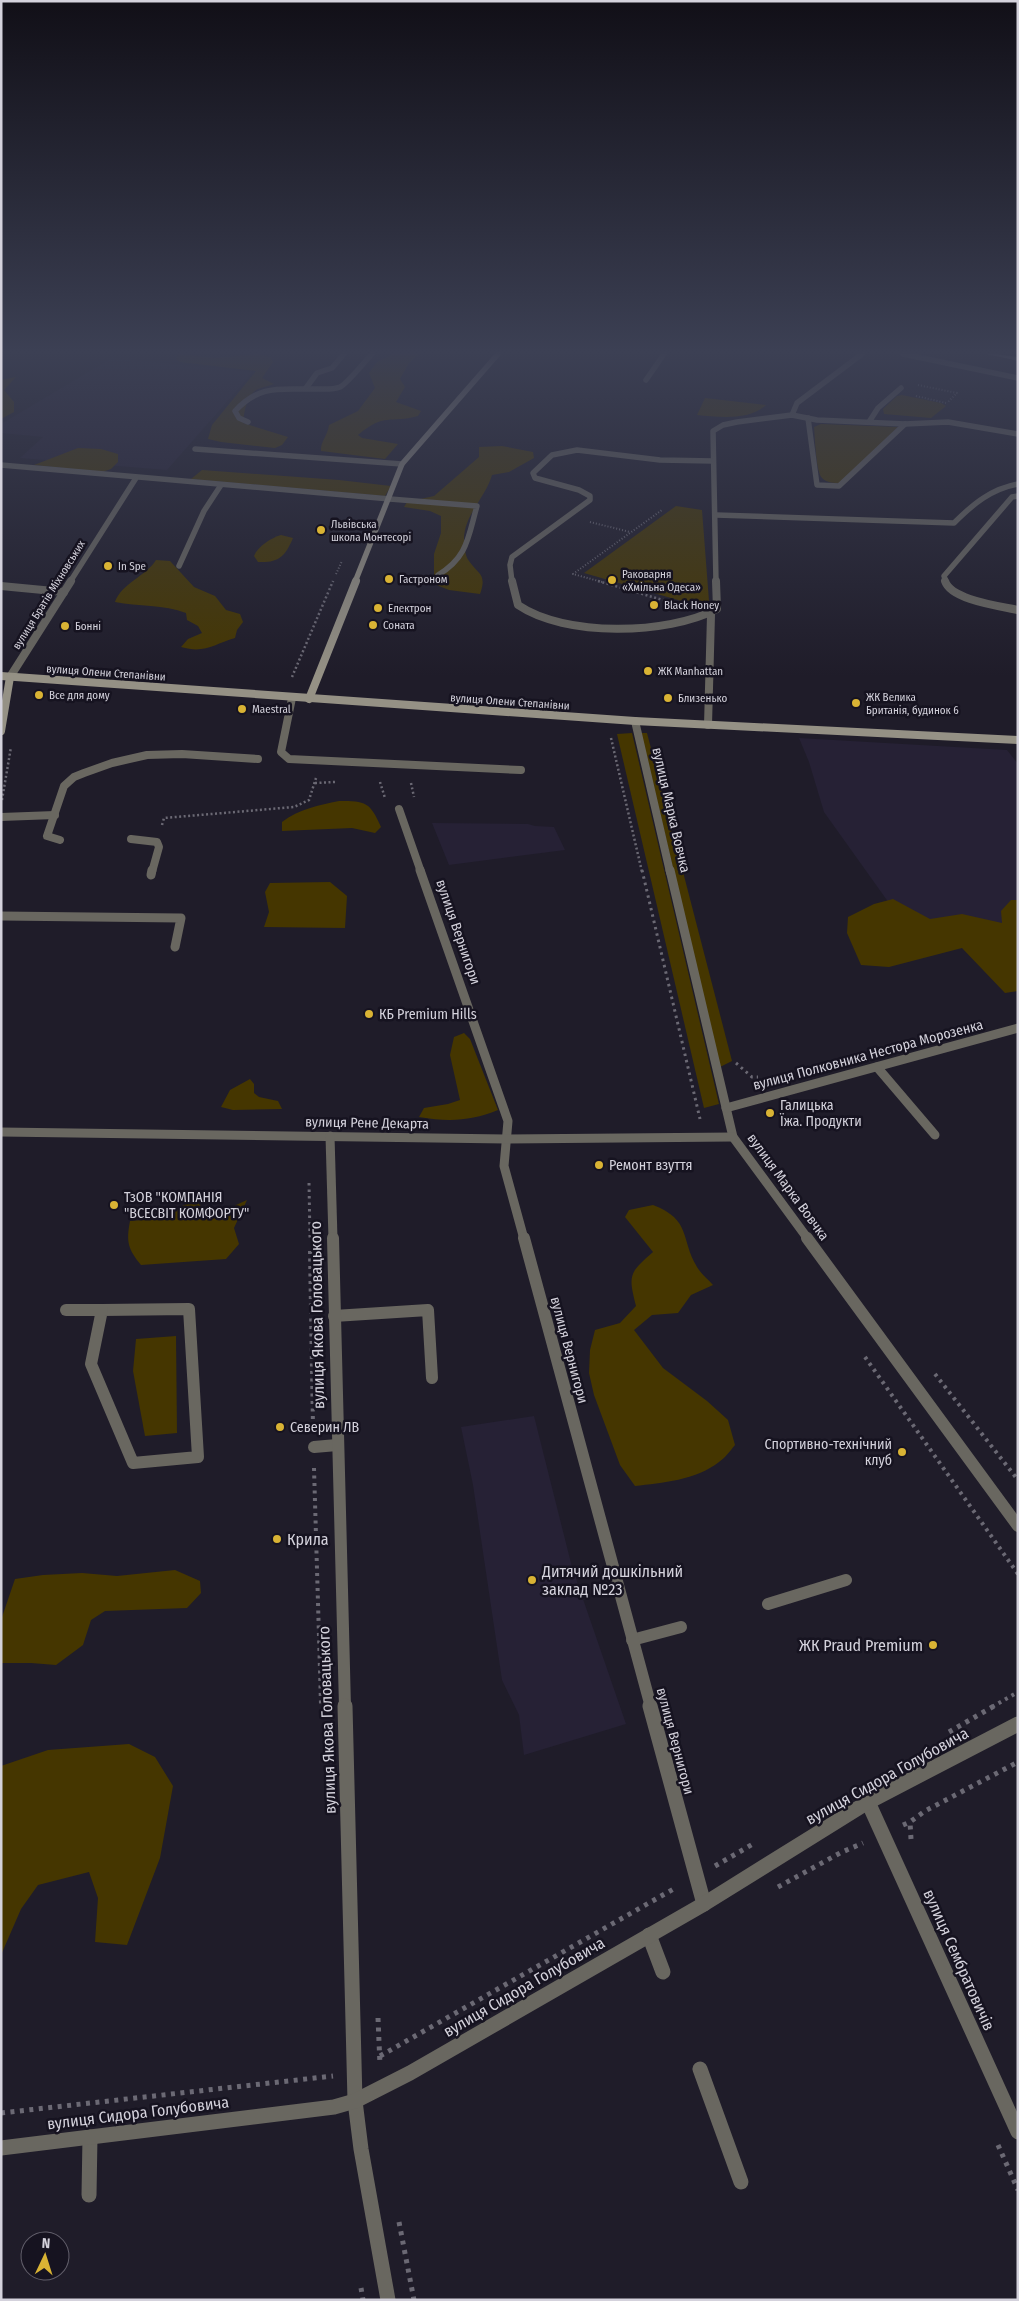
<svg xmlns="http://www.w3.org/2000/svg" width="1019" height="2301" font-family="'Fira Sans Condensed',sans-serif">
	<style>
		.built { fill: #262135 }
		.green { fill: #453600 }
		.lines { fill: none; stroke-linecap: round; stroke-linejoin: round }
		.path-far4 { stroke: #6b6974; stroke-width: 2; stroke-dasharray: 1 2; stroke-linecap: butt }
		.path-far3 { stroke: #6b6974; stroke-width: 2.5; stroke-dasharray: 2 2.5; stroke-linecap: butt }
		.path-far2 { stroke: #6b6974; stroke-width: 3; stroke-dasharray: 2.5 4; stroke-linecap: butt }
		.path-far1 { stroke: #6b6974; stroke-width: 4; stroke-dasharray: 3 4.5; stroke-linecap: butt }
		.path { stroke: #6b6974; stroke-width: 5; stroke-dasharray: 4 5.5; stroke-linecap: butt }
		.lane-far4 { stroke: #696760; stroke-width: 5.5 }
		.lane-far3 { stroke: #696760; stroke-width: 8 }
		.lane-far2 { stroke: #696760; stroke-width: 9 }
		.lane-far1 { stroke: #696760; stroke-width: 12 }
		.lane { stroke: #696760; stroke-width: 15 }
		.street-far4 { stroke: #696760; stroke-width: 5.5 }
		.street-far3 { stroke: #696760; stroke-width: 8 }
		.street-far2 { stroke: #696760; stroke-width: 9 }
		.street-far1 { stroke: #696760; stroke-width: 12 }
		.street { stroke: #696760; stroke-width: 15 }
		.secondary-far1 { stroke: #959185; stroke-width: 5.5 }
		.secondary { stroke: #959185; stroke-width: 8 }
		.primary { fill: #b6b1a2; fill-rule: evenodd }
		.tram { stroke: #9e9ca6; stroke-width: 1 }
		.poi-dot { fill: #d9b334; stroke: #161320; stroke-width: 2 }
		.labels { text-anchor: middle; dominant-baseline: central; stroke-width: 5; stroke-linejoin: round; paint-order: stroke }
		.far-poi-label { font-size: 11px; fill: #d4d2dc; stroke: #161320; text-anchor: start }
		.far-street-label { font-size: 11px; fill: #d4d2dc; stroke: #161320 }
		.street-label { font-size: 14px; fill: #d4d2dc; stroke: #161320 }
		.poi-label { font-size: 14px; fill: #d4d2dc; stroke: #161320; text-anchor: start }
		.near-street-label { font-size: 16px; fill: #d4d2dc; stroke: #161320 }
		.near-poi-label { font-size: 16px; fill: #d4d2dc; stroke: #161320; text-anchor: start }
	</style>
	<rect width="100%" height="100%" fill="#1f1c29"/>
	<g class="built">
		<path d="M 112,358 L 253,372 L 167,470 L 20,458 L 43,437 L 1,433 L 1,424 Z"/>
		<path d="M 799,738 L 1007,750 L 1018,764 L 1018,921 L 919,945 L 824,812 L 809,762 Z"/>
		<path d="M 432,823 L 528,824 L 535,826 L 554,827 L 565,850 L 449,865 Z"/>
		<path d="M 534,1416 L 572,1567 L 626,1724 L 524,1755 L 519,1715 L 502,1680 L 473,1485 L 461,1427 Z"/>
	</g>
	<g class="green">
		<path d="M 179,354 L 215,358 L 258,354 L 271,357 L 273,362 L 262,378 L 274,384 C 269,386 263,387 258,389 C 247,394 244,412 243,423 L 288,437 L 282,445 L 275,448 L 221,442 L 208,439 L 212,425 L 256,371 L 180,362 L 176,359 Z"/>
		<path d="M 393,354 L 418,354 L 409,363 L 400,379 L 405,387 L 396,402 L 421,411 L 418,416 C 389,424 385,412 358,435 L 362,438 L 398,444 L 385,459 L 321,451 C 320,442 328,435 329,425 L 358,411 L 375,388 L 369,373 L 377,362 Z"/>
		<path d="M 16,377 L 4,390 L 14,402 L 14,412 L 1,419 L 1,380 Z"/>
		<path d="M 902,395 L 941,403 L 946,406 L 931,418 L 884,414 L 883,409 L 897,396 Z"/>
		<path d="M 705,398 L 766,405 C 749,421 718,417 697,415 Z"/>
		<path d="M 821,424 L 898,427 L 841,483 C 834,483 827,483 822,478 C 816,472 815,438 814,427 Z"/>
		<path d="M 502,446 L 533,452 L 534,458 L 509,472 L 492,475 C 486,497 464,515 464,539 C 464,544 465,557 469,561 C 479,575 487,574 480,594 L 449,590 L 434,584 L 434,554 L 441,533 L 441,516 L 430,511 L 404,507 L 407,502 L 434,496 L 479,457 L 479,447 Z"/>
		<path d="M 78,448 L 101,449 L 118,454 L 118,462 L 111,469 L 102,472 L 34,465 Z"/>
		<path d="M 202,470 L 339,480 L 391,486 L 385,496 L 191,479 Z"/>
		<path d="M 676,506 L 702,510 L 709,601 L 685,602 L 584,573 Z"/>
		<path d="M 281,535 L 293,538 C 285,557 278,563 258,562 L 254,556 C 258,546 271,538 281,535 Z"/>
		<path d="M 156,560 L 170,561 L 194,587 L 215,596 L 226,610 L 240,614 L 243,622 L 237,630 L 235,638 C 214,644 205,654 181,647 L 188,639 L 202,633 L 198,626 L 187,620 L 186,613 C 164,604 138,607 115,602 C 121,584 146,576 156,560 Z"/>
		<path d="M 632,733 L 719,1104 L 704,1108 L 617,734 Z"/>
		<path d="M 641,733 L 647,733 L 732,1061 L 720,1067 Z"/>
		<path d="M 339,801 C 366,801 370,802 381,827 L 375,833 L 352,828 L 282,831 L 282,822 C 299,809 319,805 339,801 Z"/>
		<path d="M 330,882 L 347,896 L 345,928 L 264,927 L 269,912 L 265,892 L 270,883 Z"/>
		<path d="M 893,899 L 930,919 L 962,914 L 1002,923 L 1001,911 L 1011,900 L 1018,900 L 1018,991 L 1005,993 L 962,948 L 889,967 L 861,965 L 847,933 L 848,917 L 874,904 Z"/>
		<path d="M 464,1033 L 470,1039 L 498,1110 C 471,1121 449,1122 419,1117 L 424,1108 L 448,1104 L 460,1100 L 450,1055 L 454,1037 Z"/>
		<path d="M 250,1079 L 254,1084 L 254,1093 L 259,1097 L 278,1101 L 282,1109 L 233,1110 L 221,1107 L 230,1090 Z"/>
		<path d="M 247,1200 L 234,1228 L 239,1244 L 226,1259 L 141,1265 C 128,1249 126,1242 130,1221 L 157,1219 L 190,1202 L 198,1203 L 210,1216 L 225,1214 L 236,1205 Z"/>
		<path d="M 653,1205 C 692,1220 680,1239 697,1267 C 701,1274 708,1279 713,1285 L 691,1295 L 678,1313 L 652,1315 L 634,1330 L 663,1368 L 707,1401 L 728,1420 L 735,1445 C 730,1451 725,1458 719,1462 C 696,1480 662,1483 635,1486 L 620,1465 L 594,1395 L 589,1373 L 590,1350 L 595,1330 L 620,1323 L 636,1306 C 628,1275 629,1273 653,1252 L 625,1217 L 629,1210 Z"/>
		<path d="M 176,1336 L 177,1433 L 145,1436 L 133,1371 L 136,1339 Z"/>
		<path d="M 175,1570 L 200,1581 L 201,1593 L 187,1608 L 105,1611 L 91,1620 L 83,1645 L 56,1665 L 31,1663 L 1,1663 L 1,1620 L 15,1579 L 43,1575 L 82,1573 L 117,1576 Z"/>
		<path d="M 129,1744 L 155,1757 L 173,1786 L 160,1858 L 127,1945 L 95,1942 L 98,1898 L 89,1872 L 38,1885 L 21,1909 L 1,1955 L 1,1766 L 48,1750 Z"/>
	</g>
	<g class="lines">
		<g class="path-far4">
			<path d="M 918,385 L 957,393 L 947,403"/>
			<path d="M 916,396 L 946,403"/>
			<path d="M 590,522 L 630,532"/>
			<path d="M 336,574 L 342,561"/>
			<path d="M 333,582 L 334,580"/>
			<path d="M 602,582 L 573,574 L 662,510"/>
		</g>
		<g class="path-far3">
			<path d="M 598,581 L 673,603"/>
			<path d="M 292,677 L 333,581"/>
			<path d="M 611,738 L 642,872"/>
			<path d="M 380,782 L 385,798"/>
			<path d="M 315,783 L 335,782"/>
			<path d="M 411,783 L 414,797"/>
			<path d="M 2,800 L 11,747"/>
			<path d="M 162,825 L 164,818 L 294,807 L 309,800 L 316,778"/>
		</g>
		<g class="path-far2">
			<path d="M 642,870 L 700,1119"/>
			<path d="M 736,1063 L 752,1077 L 758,1077"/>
			<path d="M 309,1183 L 310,1239"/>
		</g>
		<g class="path-far1">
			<path d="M 310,1251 L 313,1427"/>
			<path d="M 865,1357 L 1018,1574"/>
			<path d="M 935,1374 L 1018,1480"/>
			<path d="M 314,1468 L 321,1704"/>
			<path d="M 992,1707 L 1018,1692"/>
		</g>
		<g class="path">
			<path d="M 949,1732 L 994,1706"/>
			<path d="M 903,1825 L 910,1822"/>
			<path d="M 911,1839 L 910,1822 L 925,1811 L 1018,1762"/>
			<path d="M 715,1866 L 753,1844"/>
			<path d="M 778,1887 L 840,1853 L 863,1843"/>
			<path d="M 378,2018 L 380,2065"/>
			<path d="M 380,2056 L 677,1887"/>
			<path d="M 1,2113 L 333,2076"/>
			<path d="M 998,2145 L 1018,2190"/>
			<path d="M 399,2222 L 414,2300"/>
			<path d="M 361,2288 L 363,2300"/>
		</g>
		<g class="lane-far4">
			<path d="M 903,354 L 1018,378"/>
			<path d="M 646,380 L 664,354"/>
			<path d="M 306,388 L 317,373 L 332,368 L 344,354"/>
			<path d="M 792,415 L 797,403 L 862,354"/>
			<path d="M 808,418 L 817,485 L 839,486 L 905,424"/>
			<path d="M 248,422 L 239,418 L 235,411 C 261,383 282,390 316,389 C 323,389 333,390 340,387 C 348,383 364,362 372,354"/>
			<path d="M 869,422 L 878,408 L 901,388"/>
			<path d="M 195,449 L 402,464"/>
			<path d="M 390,499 L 477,506 C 468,537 468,557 438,575"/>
			<path d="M 716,515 L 954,523 C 973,504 991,489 1018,484"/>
			<path d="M 179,566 L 204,511 L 221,485"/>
			<path d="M 512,582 L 510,565 L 512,557 L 590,500 L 590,496 L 579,490 L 535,478 L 533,473 L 552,455 L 577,450 L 660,460 L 713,461"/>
			<path d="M 716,582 L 713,431 L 723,425 L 737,422 L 792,415 L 817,420 L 905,424 L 948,422 L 1018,434"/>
			<path d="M 946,582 L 944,576 L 1012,497 L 1018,496"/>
		</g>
		<g class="lane-far3">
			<path d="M 512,581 L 518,605 C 565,637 667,635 717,609 L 716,581"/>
			<path d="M 945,581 C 951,600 1000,606 1018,610"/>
			<path d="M 1,586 L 64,592"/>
			<path d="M 292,698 L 281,752 L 289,759 L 521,770"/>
			<path d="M 1,817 L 55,815"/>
			<path d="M 131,839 L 157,842 L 159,847 L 152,872"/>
			<path d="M 60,840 L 47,836 L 64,786 L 74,777 L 84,773 L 112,763 L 147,755 L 182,754 L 258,759"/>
		</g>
		<g class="lane-far2">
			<path d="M 151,875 L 152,870"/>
			<path d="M 1,916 L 181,918 L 175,947"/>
			<path d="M 877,1067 L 935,1135"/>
		</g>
		<g class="lane-far1">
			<path d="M 189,1309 L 198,1457 L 133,1463 L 91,1364 L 102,1310 Z"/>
			<path d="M 66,1310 L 102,1310"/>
			<path d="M 334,1316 L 428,1310 L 432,1378"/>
			<path d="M 314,1447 L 337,1445"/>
			<path d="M 768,1604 L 846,1580"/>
			<path d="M 632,1640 L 681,1627"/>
		</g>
		<g class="lane">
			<path d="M 649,1935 L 663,1972"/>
			<path d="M 700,2069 L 741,2182"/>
			<path d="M 89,2195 L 90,2137"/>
		</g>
		<g class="street-far4">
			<path d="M 1,465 L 390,499"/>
			<path d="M 70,582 L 136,478"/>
		</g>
		<g class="street-far3">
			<path d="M 10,677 L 71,581"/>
			<path d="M 635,721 L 670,872"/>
			<path d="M 708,725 L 711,615"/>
			<path d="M 399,809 L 421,872"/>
		</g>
		<g class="street-far2">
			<path d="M 420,870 L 508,1121 L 504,1166 L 524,1239"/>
			<path d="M 670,870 L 733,1137 L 808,1239"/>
			<path d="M 726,1108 L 1018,1028"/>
			<path d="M 1,1132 L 506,1139 L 733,1137"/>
			<path d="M 330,1136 L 333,1239"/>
		</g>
		<g class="street-far1">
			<path d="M 333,1238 L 345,1707"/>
			<path d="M 524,1238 L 651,1707"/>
			<path d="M 807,1238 L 1018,1526"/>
		</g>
		<g class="street">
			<path d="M 345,1706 L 355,2101 L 361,2149 L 388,2300"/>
			<path d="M 650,1706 L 704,1904"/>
			<path d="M 868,1802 L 1018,2132"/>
			<path d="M 1,2148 L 334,2107 L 355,2101 L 410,2073 L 704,1904 L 868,1802 L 1018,1724"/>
		</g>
		<path class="secondary-far1" d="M 355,582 L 402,464 L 498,354"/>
		<g class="secondary">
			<path d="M 1,676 L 635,721 L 1018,740"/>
			<path d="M 309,699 L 356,581"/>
			<path d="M 1,731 L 10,677"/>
		</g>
		<path class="primary" d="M 994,354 L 1018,357 L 1018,361 L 995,355 Z"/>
		<path class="tram" d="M 988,354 L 1018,360"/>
	</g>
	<linearGradient id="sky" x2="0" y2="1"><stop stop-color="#110f17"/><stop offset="0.52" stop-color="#3c4054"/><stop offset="1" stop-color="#3c4054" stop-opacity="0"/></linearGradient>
	<rect width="1019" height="676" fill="url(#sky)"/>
	<g class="poi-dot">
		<circle cx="321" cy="530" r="5"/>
		<circle cx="108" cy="566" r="5"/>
		<circle cx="389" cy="579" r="5"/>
		<circle cx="612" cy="580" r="5"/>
		<circle cx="654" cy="605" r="5"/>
		<circle cx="378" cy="608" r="5"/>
		<circle cx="373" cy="625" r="5"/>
		<circle cx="65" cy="626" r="5"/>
		<circle cx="648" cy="671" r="5"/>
		<circle cx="39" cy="695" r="5"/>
		<circle cx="668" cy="698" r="5"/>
		<circle cx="856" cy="703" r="5"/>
		<circle cx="242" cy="709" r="5"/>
		<circle cx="369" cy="1014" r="5"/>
		<circle cx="770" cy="1113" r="5"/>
		<circle cx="599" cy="1165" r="5"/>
		<circle cx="114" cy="1205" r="5"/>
		<circle cx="280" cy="1427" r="5"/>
		<circle cx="902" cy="1452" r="5"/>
		<circle cx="277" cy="1539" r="5"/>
		<circle cx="532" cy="1580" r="5"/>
		<circle cx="933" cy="1645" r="5"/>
	</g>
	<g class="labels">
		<g class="far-poi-label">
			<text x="331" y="524">Львівська<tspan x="331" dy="13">школа Монтесорі</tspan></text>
			<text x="118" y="566">In Spe</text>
			<text x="622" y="574">Раковарня<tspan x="622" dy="13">«Хмільна Одеса»</tspan></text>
			<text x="399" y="579">Гастроном</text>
			<text x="664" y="605">Black Honey</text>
			<text x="388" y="608">Електрон</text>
			<text x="383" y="625">Соната</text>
			<text x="75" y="626">Бонні</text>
			<text x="658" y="671">ЖК Manhattan</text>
			<text x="49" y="695">Все для дому</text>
			<text x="866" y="697">ЖК Велика<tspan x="866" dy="13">Британія, будинок 6</tspan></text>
			<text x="678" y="698">Близенько</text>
			<text x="252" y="709">Maestral</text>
		</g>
		<g class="far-street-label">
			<text transform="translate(49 595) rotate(-58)">вулиця Братів Міхновських</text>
			<text transform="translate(106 673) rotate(4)">вулиця Олени Степанівни</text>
			<text transform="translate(510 702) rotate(4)">вулиця Олени Степанівни</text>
		</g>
		<g class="street-label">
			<text transform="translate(671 810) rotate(77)">вулиця Марка Вовчка</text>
			<text transform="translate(458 932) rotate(71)">вулиця Вернигори</text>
			<text transform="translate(868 1055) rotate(-15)">вулиця Полковника Нестора Морозенка</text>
			<text transform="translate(367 1123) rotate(1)">вулиця Рене Декарта</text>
			<text transform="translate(788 1187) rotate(54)">вулиця Марка Вовчка</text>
			<text transform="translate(569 1350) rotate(75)">вулиця Вернигори</text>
			<text transform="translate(675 1741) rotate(75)">вулиця Вернигори</text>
		</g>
		<g class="poi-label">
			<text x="379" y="1014">КБ Premium Hills</text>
			<text x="780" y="1105">Галицька<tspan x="780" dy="16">Їжа. Продукти</tspan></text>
			<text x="609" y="1165">Ремонт взуття</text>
			<text x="124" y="1197">ТзОВ "КОМПАНІЯ<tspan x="124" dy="16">"ВСЕСВІТ КОМФОРТУ"</tspan></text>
			<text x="290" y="1427">Северин ЛВ</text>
			<text x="892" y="1444" text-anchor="end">Спортивно-технічний<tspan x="892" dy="16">клуб</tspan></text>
		</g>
		<g class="near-street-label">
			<text transform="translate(317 1315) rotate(-91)">вулиця Якова Головацького</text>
			<text transform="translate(327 1720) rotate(-92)">вулиця Якова Головацького</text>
			<text transform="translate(887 1776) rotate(-29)">вулиця Сидора Голубовича</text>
			<text transform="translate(959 1960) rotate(66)">вулиця Сембратовичів</text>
			<text transform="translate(524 1987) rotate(-30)">вулиця Сидора Голубовича</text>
			<text transform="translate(138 2113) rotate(-7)">вулиця Сидора Голубовича</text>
		</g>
		<g class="near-poi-label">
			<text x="287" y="1539">Крила</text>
			<text x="542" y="1571">Дитячий дошкільний<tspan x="542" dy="18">заклад №23</tspan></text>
			<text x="923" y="1645" text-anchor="end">ЖК Praud Premium</text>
		</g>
	</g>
	<rect width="1019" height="2301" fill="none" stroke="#d4d2dc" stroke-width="5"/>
	<g transform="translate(45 2256) rotate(4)"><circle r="24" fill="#161320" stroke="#625f6b"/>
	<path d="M0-4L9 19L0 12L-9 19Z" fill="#d9b334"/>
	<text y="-8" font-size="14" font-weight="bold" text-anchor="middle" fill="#d4d2dc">N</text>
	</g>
</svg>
